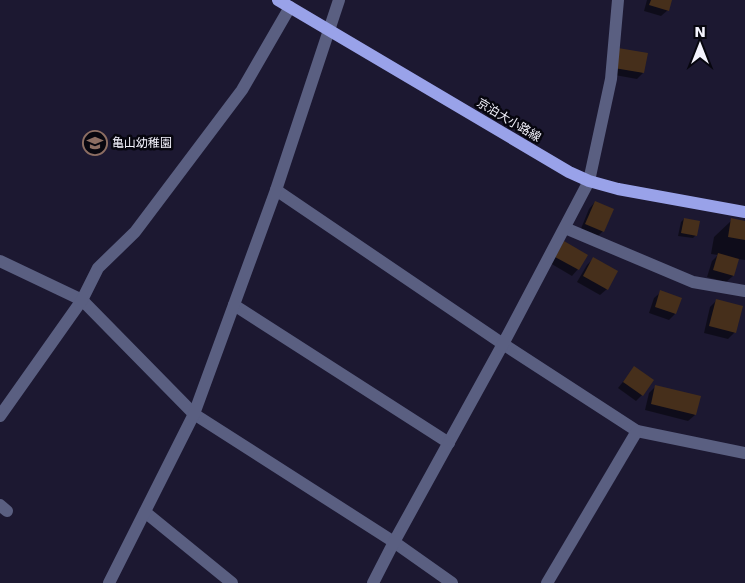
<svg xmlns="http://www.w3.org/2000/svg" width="745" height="583" font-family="'DejaVu Sans','Noto Sans JP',sans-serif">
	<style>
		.shadow { fill: #0007 }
		.building { fill: #462f1b }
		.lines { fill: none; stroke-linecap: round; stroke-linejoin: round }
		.minor { stroke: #5a5f81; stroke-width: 12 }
		.primary { stroke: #99a2e9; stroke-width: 12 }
		.labels { text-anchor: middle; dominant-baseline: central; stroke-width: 5; stroke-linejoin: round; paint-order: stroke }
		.street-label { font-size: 12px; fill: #f4f3fd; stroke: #07060f }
		.poi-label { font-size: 12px; fill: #f4f3fd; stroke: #07060f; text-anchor: start }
	</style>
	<rect width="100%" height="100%" fill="#1c1831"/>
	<g class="shadow">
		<path d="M 647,0 L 671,0 L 668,10 L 661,16 L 644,11 Z"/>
		<path d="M 612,55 L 643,73 L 637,79 L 609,74 Z"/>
		<path d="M 595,202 L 603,231 L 596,238 L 580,231 L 589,209 Z"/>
		<path d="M 684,219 L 696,235 L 693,238 L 678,236 L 681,222 Z"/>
		<path d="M 732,220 L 745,222 L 745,260 L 738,259 L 733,276 L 726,282 L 707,277 L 712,261 L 718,255 L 711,254 L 714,237 Z"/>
		<path d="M 558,249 L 578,269 L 572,276 L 550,263 Z"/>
		<path d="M 593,259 L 607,289 L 600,295 L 577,282 L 587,265 Z"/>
		<path d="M 661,292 L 675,314 L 669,320 L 649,313 L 654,298 Z"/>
		<path d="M 716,301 L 735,332 L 728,339 L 704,333 L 710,307 Z"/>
		<path d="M 634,368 L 642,395 L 636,401 L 618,388 Z"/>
		<path d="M 656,386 L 695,415 L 688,421 L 645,410 L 649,393 Z"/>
	</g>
	<g class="building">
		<path d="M 651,0 L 672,0 L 669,11 L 649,5 Z"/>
		<path d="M 618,48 L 648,53 L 644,73 L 614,68 Z"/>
		<path d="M 595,201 L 614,209 L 604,232 L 585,224 Z"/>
		<path d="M 684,218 L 700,221 L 697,236 L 681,233 Z"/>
		<path d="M 731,218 L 745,221 L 745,240 L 728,237 Z"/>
		<path d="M 564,241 L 588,255 L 579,270 L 555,257 Z"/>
		<path d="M 718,253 L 739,259 L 734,276 L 713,270 Z"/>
		<path d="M 593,257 L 618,271 L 608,290 L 583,276 Z"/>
		<path d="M 660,290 L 682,298 L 676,314 L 655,307 Z"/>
		<path d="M 716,299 L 743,306 L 736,333 L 709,326 Z"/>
		<path d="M 634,366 L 654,380 L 643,396 L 623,382 Z"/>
		<path d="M 655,385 L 701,396 L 696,415 L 651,404 Z"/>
	</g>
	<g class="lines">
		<g class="minor">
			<path d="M 276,190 L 503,344 L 637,431 L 745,453"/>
			<path d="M 565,228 L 693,282 L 745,291"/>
			<path d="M 0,261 L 82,300 L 194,414 L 394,542 L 452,583"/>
			<path d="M 234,305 L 449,443"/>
			<path d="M 0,416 L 82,300 L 98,268 L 135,232 L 242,90 L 290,7"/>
			<path d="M 0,505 L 7,511"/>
			<path d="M 145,512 L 232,583"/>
			<path d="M 109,583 L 194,414 L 276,190 L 339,0"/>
			<path d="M 373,583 L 394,542 L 503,344 L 589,181 L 611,79 L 618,0"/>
			<path d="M 547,583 L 637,431"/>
		</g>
		<path class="primary" d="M 278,0 L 569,172 L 589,181 L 618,189 L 745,212"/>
	</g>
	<defs>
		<symbol id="school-ring" viewBox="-11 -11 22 22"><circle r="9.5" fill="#07060f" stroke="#8d6e63" stroke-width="1.5"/><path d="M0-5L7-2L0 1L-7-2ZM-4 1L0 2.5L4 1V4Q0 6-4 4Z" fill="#8d6e63"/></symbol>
	</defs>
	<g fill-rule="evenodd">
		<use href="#school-ring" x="81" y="129" width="28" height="28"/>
	</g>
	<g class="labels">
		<g class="street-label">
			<text transform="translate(509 120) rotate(31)">京泊大小路線</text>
		</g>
		<g class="poi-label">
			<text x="112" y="143">亀山幼稚園</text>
		</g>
	</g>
	<g transform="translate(700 45)" stroke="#07060f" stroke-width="4" paint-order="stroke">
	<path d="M0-4L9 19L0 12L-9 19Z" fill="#f4f3fd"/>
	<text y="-8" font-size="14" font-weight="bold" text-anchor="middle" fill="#f4f3fd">N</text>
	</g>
</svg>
